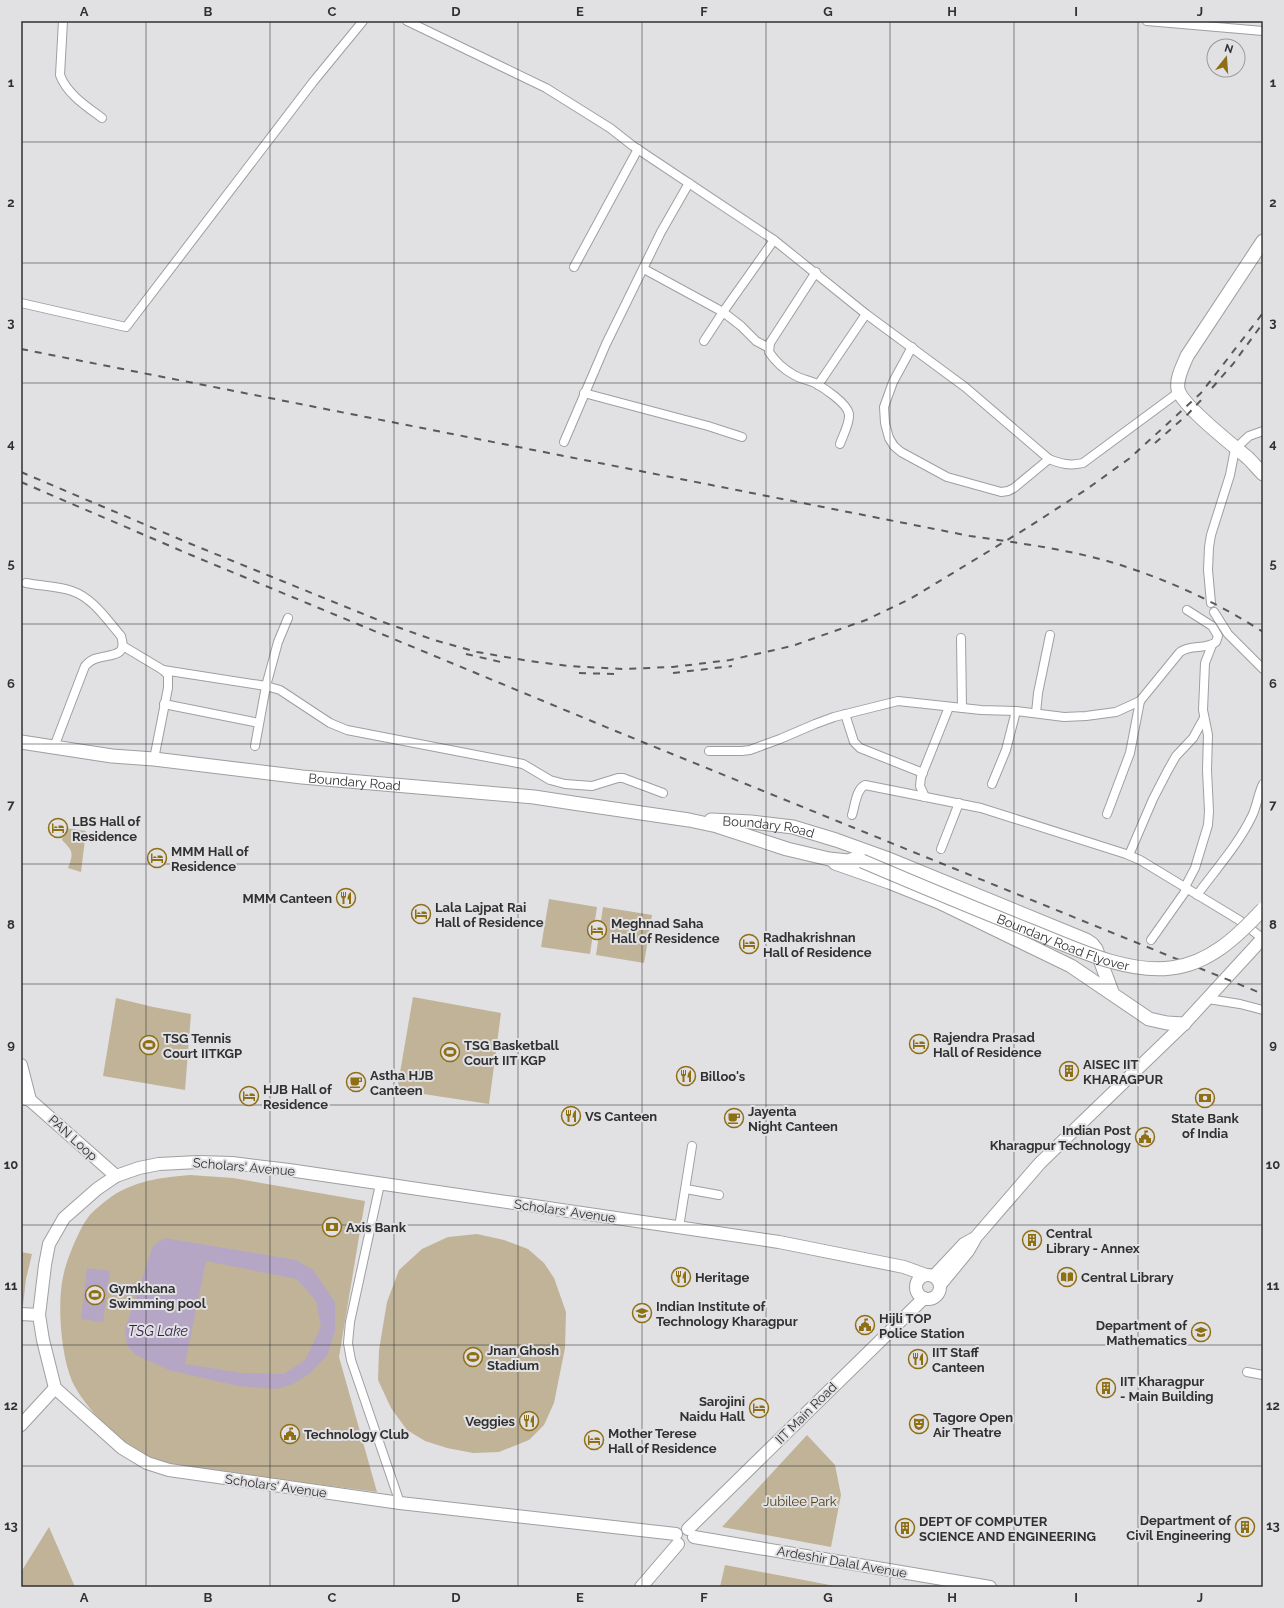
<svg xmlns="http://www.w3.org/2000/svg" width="1284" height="1608" font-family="Raleway,sans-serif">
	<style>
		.green { fill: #c0b398 }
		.water { fill: #b5a6c6; fill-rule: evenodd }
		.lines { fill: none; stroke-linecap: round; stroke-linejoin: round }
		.street-casing { stroke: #9f9ea1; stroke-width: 10 }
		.secondary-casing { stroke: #9f9ea1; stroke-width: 14 }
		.primary-casing { stroke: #9f9ea1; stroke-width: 15 }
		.street { stroke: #fff; stroke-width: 8 }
		.secondary { stroke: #fff; stroke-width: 12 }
		.primary { stroke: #fff; stroke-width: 13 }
		.rail { stroke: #5a5a5b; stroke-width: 2; stroke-dasharray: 7 7; stroke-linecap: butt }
		.primary-bridge-casing { stroke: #9f9ea1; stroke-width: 15; stroke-linecap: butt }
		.primary-bridge { stroke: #fff; stroke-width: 13 }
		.grid { fill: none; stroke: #313132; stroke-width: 1; stroke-opacity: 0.55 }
		.labels { text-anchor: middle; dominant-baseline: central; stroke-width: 4; stroke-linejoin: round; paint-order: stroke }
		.street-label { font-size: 13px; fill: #313132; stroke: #e1e0e3 }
		.poi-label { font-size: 13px; font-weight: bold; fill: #313132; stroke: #e1e0e3; text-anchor: start }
		.park-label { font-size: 13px; fill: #4c3c11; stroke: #e1e0e3 }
		.water-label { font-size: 14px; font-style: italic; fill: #36204a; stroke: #e1e0e3 }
		.neatline { fill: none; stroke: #313132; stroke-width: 1.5 }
		.grid-label { font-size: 13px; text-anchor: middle; font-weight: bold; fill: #313132 }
	</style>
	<rect width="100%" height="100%" fill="#e1e0e3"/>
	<g class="green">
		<path d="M 64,828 L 86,831 L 81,872 L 68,868 C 74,853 73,851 62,840 Z"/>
		<path d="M 549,899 L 597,907 L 590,954 L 541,947 Z"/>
		<path d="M 603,907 L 652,915 L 644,963 L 596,955 Z"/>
		<path d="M 413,997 L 501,1013 L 489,1104 L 397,1090 Z"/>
		<path d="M 116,998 L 153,1007 L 191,1014 L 185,1090 L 103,1076 Z"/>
		<path d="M 190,1175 L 233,1178 L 365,1201 L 339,1357 L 377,1492 L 174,1466 C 165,1463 156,1461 148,1458 C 123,1447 83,1406 72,1381 C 61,1355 57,1305 63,1277 C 66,1261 79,1229 89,1216 C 94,1210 110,1197 117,1193 C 143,1179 161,1178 190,1175 Z"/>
		<path d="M 477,1234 L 504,1240 L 528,1249 L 544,1263 L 554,1278 L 566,1312 L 565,1348 L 554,1403 L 544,1425 L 529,1440 L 499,1452 L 473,1453 L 447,1448 L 425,1441 L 407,1430 L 391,1408 L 378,1380 L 379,1350 L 387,1302 L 399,1270 L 422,1249 L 448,1237 Z"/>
		<path d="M 21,1252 L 32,1254 L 26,1279 L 23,1305 L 21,1305 Z"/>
		<path d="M 807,1435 L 835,1465 L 841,1495 L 831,1547 L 722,1527 Z"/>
		<path d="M 49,1527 L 75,1587 L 21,1587 L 21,1572 Z"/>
		<path d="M 725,1565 L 840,1587 L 720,1587 Z"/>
	</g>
	<g class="water">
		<path d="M 165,1238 L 296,1260 L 313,1270 L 335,1302 L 335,1331 L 327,1356 L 310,1373 L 293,1384 L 276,1389 L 238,1386 L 169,1370 L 136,1355 L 127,1345 L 125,1329 L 153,1246 ZM 206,1261 L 297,1279 L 316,1301 L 321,1327 L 305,1360 L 284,1374 L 241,1373 L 185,1364 Z"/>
		<path d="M 87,1268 L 110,1271 L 103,1322 L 81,1319 Z"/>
	</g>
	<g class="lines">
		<defs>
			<g id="street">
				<path d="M 63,21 L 60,75 C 67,94 86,106 102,118"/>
				<path d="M 407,21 L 546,88 L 610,128 L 633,146 L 774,240 L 866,314 L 965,387 L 1049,459 C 1061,464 1070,466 1083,463 L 1179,392"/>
				<path d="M 1147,21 L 1263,31"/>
				<path d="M 574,267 L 638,149"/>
				<path d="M 644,269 L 723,312 L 741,326 L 756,341 L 769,348"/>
				<path d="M 816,272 L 770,343 L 769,352 C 775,361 785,370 794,375 C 801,379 808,380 815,383 C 824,388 847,403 849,414 C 850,423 843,435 840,444"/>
				<path d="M 21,303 L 126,327 L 313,82 L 363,21"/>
				<path d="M 704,341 L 723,312 L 774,240"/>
				<path d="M 912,347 L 893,382 L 884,407 L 885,423 L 889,438 L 894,446 L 901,452 L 947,477 L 1001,492 L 1008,491 L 1014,488 L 1049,459"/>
				<path d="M 818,385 L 866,314"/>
				<path d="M 584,393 L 708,426 L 742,437"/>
				<path d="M 564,442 L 606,344 L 661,232 L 689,183"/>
				<path d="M 26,583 C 41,586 57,586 72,591 C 93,598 107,620 121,636 C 128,657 111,654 98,658 C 92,659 89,662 85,666 L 54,747"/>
				<path d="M 1211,603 L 1208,570 L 1209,547 L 1211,535 L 1230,475 L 1235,449 L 1249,436 L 1263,431"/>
				<path d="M 1214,612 L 1228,634 L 1263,669"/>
				<path d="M 961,638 L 962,708"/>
				<path d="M 123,646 L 163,670 L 168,675 L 168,688 L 154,759"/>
				<path d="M 163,670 L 266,686 L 280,690 L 330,723 L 347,730 L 523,764 L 550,780 L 565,784 L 592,786 L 618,778 L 623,778 L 663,793"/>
				<path d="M 164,704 L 259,723"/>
				<path d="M 1036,713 L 1038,693 L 1050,635"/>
				<path d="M 845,714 L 854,742 L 860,748 L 923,773"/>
				<path d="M 255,746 L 266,686 L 278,642 L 288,618"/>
				<path d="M 709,751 L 742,751 L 750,750 L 780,739 L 815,724 L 834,717 L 898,701 L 981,710 L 1016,711 L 1064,717 L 1086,716 L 1116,712 L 1140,701 L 1180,652 C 1191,644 1205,650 1216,642 L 1218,636 L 1212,626 L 1187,610"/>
				<path d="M 992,784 L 1006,750 L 1016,711"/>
				<path d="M 925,797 L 920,786 L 921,777 L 949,707"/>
				<path d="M 1107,814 L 1130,753 L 1140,701"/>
				<path d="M 852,815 C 855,806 856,789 865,785 L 981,808 L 1126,854 L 1140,860 L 1239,920 L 1262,938"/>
				<path d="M 941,849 L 959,803"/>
				<path d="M 1129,855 L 1153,799 L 1168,770 L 1176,756 L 1193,738 L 1204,718"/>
				<path d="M 1185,887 L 1195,868 L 1208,825 L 1209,811 L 1207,770 L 1208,735 L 1203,710 L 1205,663 L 1212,645"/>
				<path d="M 1197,895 C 1216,869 1238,845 1252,816 C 1257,806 1258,794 1263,784"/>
				<path d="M 1151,940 L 1187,889"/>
				<path d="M 1208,999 L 1240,1004 L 1263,1010"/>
				<path d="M 380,1184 L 350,1322 L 348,1343 L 351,1360 L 400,1503"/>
				<path d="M 686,1189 L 719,1195"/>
				<path d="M 679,1227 L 692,1146"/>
				<path d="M 1247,1372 L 1263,1375"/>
			</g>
			<g id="secondary">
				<path d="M 21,1065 L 30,1100"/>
				<path d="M 21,1098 L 30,1100 L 116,1176"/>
				<circle cx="928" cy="1287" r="12"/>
				<path d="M 934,1276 L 964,1244 L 973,1239"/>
				<path d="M 940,1285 L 968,1251 L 976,1237 L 1040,1163 L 1184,1024 L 1263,938"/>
				<path d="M 21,1314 L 39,1315"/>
				<path d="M 21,1425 L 55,1388"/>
				<path d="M 688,1529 L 924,1298"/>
				<path d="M 676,1534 L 400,1503 L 169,1470 L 147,1463 L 122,1448 L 55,1388 L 43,1340 L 39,1315 L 45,1265 L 49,1244 L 64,1218 L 97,1189 L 116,1176 L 139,1168 L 159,1164 L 198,1162 L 232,1163 L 289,1170 L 779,1242 L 904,1267 L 926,1275"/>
				<path d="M 694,1537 L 990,1587"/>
				<path d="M 641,1587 L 678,1544"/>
			</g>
			<g id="primary">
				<path d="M 1263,241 L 1187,356 C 1183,366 1176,378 1178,389 C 1181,405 1234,446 1248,458 C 1253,463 1258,469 1263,474"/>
				<path id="s1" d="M 21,742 L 112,756 L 154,759 L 302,777 L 534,797 L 573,803 L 689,820 L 717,826 L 787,849 L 829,859 L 848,861 L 856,858"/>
				<path id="s2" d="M 711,820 L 751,822 L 793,827 L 836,840 L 886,858 L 1086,940 L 1092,944 L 1096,949 L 1112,992"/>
				<path d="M 835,863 L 889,882 L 939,902 L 1071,966 L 1149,1019 L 1167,1023 L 1184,1024"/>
			</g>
		</defs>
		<use href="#street" class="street-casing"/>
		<use href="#secondary" class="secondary-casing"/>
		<use href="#primary" class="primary-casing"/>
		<use href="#street" class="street"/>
		<use href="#secondary" class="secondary"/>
		<use href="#primary" class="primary"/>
		<g class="rail">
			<path d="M 21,349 L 970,536 C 1018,543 1067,549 1114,563 C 1166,579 1217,602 1263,632"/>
			<path d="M 1212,388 L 1233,364 L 1263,323"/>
			<path d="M 1155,443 L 1188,414 L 1203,398"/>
			<path d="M 21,472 L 191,544 L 383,622 L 434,640 L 477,652 L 529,661 L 569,666 L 622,669 L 673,667 L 730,660 L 792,646 L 866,620 L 910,599 L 1027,528 L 1087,489 L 1130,458 L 1201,393 L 1263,313"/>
			<path d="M 21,482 L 191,555 L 618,732 L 1263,994"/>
			<path d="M 466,654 L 505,663"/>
			<path d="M 579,673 L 615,674"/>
			<path d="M 673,673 L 732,666"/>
		</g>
		<defs>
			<g id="primary-bridge">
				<path id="s3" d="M 862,861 C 916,884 971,907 1026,929 C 1070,946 1124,974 1171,968 C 1209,964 1238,936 1263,909"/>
			</g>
		</defs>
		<use href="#primary-bridge" class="primary-bridge-casing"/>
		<use href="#primary-bridge" class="primary-bridge"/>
	</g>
	<path class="grid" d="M 146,21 L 146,1587M 270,21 L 270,1587M 394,21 L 394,1587M 518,21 L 518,1587M 642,21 L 642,1587M 766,21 L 766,1587M 890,21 L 890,1587M 1014,21 L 1014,1587M 1138,21 L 1138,1587M 21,142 L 1263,142M 21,263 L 1263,263M 21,383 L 1263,383M 21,503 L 1263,503M 21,624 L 1263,624M 21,744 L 1263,744M 21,864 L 1263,864M 21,984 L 1263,984M 21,1105 L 1263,1105M 21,1225 L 1263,1225M 21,1345 L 1263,1345M 21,1466 L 1263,1466"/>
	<defs>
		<symbol id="hotel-ring" viewBox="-11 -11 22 22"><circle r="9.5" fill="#e1e0e3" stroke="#8f6f14" stroke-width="1.5"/><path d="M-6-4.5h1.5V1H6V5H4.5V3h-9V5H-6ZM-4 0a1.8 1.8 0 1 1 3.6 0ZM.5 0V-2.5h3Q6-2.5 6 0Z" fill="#8f6f14"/></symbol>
		<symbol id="restaurant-ring" viewBox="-11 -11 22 22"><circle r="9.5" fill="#e1e0e3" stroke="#8f6f14" stroke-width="1.5"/><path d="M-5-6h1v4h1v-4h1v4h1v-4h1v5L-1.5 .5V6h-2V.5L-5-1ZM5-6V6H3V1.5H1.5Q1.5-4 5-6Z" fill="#8f6f14"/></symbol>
		<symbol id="stadium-ring" viewBox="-11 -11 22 22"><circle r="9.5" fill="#e1e0e3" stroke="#8f6f14" stroke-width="1.5"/><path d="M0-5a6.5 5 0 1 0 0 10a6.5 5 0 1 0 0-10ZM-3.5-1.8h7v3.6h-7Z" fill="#8f6f14"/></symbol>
		<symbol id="building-ring" viewBox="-11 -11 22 22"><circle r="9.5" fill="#e1e0e3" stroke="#8f6f14" stroke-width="1.5"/><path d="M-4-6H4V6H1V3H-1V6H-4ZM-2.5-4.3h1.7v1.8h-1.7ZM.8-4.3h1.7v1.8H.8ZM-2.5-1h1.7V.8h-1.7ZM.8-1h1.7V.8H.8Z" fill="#8f6f14"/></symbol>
		<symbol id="cafe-ring" viewBox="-11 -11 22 22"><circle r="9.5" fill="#e1e0e3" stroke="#8f6f14" stroke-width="1.5"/><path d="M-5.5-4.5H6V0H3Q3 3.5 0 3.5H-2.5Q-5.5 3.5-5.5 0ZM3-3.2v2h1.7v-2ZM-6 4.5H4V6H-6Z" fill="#8f6f14"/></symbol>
		<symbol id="bank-ring" viewBox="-11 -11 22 22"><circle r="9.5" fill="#e1e0e3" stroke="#8f6f14" stroke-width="1.5"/><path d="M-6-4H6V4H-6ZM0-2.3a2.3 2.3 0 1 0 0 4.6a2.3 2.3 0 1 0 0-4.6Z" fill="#8f6f14"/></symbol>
		<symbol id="civic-ring" viewBox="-11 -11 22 22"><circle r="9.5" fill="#e1e0e3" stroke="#8f6f14" stroke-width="1.5"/><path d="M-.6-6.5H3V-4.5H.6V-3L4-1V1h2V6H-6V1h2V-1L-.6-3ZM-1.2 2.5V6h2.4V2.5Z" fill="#8f6f14"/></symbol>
		<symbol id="library-ring" viewBox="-11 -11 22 22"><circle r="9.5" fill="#e1e0e3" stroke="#8f6f14" stroke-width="1.5"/><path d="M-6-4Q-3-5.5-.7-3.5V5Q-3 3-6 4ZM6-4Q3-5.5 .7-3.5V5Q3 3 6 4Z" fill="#8f6f14"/></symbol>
		<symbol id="university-ring" viewBox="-11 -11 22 22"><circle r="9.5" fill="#e1e0e3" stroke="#8f6f14" stroke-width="1.5"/><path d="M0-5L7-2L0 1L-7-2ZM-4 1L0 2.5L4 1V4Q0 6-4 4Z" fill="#8f6f14"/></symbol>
		<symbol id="theatre-ring" viewBox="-11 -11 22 22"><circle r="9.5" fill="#e1e0e3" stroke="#8f6f14" stroke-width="1.5"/><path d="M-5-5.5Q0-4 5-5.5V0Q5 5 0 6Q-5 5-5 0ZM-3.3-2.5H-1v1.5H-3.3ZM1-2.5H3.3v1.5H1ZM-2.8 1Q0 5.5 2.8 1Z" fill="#8f6f14"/></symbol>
	</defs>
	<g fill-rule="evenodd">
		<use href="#hotel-ring" x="47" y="817" width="22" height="22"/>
		<use href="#hotel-ring" x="146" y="847" width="22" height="22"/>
		<use href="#restaurant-ring" x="335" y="887" width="22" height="22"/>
		<use href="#hotel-ring" x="410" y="903" width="22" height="22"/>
		<use href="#hotel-ring" x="586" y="919" width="22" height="22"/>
		<use href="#hotel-ring" x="738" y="933" width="22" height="22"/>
		<use href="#hotel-ring" x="908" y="1033" width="22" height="22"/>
		<use href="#stadium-ring" x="138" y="1034" width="22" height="22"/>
		<use href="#stadium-ring" x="439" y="1041" width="22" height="22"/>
		<use href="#building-ring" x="1058" y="1060" width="22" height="22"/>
		<use href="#restaurant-ring" x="675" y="1065" width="22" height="22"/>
		<use href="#cafe-ring" x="345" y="1071" width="22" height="22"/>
		<use href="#hotel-ring" x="238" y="1085" width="22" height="22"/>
		<use href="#bank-ring" x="1194" y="1087" width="22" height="22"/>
		<use href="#restaurant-ring" x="560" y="1105" width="22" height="22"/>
		<use href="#cafe-ring" x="723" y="1107" width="22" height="22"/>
		<use href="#civic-ring" x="1134" y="1126" width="22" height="22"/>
		<use href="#bank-ring" x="321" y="1216" width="22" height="22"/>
		<use href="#building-ring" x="1021" y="1229" width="22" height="22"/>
		<use href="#restaurant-ring" x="670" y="1266" width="22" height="22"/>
		<use href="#library-ring" x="1056" y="1266" width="22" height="22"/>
		<use href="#stadium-ring" x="84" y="1284" width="22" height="22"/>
		<use href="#university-ring" x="631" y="1302" width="22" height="22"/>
		<use href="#civic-ring" x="854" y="1314" width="22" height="22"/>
		<use href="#university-ring" x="1190" y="1321" width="22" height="22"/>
		<use href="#stadium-ring" x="462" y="1346" width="22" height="22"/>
		<use href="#restaurant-ring" x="907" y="1348" width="22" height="22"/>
		<use href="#building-ring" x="1095" y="1377" width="22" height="22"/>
		<use href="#hotel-ring" x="748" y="1397" width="22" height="22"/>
		<use href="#restaurant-ring" x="518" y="1410" width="22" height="22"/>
		<use href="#theatre-ring" x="908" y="1413" width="22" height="22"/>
		<use href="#civic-ring" x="279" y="1423" width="22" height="22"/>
		<use href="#hotel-ring" x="583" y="1429" width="22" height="22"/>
		<use href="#building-ring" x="1234" y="1516" width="22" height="22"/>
		<use href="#building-ring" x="894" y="1517" width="22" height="22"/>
	</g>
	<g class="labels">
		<g class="street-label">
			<text stroke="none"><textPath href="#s1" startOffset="336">Boundary Road</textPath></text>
			<text stroke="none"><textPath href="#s2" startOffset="58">Boundary Road</textPath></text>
			<text stroke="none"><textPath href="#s3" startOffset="217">Boundary Road Flyover</textPath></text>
			<text transform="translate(73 1138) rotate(42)">PAN Loop</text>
			<text transform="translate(244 1167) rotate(5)">Scholars' Avenue</text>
			<text transform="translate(565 1211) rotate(8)">Scholars' Avenue</text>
			<text transform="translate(806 1413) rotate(-45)">IIT Main Road</text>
			<text transform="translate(276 1486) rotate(8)">Scholars' Avenue</text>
			<text transform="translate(842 1562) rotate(10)">Ardeshir Dalal Avenue</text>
		</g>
		<g class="poi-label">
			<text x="72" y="821">LBS Hall of<tspan x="72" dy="15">Residence</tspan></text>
			<text x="171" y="851">MMM Hall of<tspan x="171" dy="15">Residence</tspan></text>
			<text x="332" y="898" text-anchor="end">MMM Canteen</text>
			<text x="435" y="907">Lala Lajpat Rai<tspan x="435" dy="15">Hall of Residence</tspan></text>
			<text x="611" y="923">Meghnad Saha<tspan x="611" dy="15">Hall of Residence</tspan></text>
			<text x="763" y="937">Radhakrishnan<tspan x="763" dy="15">Hall of Residence</tspan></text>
			<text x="933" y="1037">Rajendra Prasad<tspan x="933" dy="15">Hall of Residence</tspan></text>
			<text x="163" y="1038">TSG Tennis<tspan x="163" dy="15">Court IITKGP</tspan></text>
			<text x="464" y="1045">TSG Basketball<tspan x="464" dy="15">Court IIT KGP</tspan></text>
			<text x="1083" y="1064">AISEC IIT<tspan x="1083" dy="15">KHARAGPUR</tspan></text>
			<text x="370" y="1075">Astha HJB<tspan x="370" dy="15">Canteen</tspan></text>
			<text x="700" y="1076">Billoo's</text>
			<text x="263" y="1089">HJB Hall of<tspan x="263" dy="15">Residence</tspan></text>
			<text x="748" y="1111">Jayenta<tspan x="748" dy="15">Night Canteen</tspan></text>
			<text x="585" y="1116">VS Canteen</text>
			<text x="1205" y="1118" text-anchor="middle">State Bank<tspan x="1205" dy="15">of India</tspan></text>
			<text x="1131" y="1130" text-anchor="end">Indian Post<tspan x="1131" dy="15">Kharagpur Technology</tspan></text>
			<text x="346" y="1227">Axis Bank</text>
			<text x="1046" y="1233">Central<tspan x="1046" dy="15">Library - Annex</tspan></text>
			<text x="695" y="1277">Heritage</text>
			<text x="1081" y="1277">Central Library</text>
			<text x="109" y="1288">Gymkhana<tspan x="109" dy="15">Swimming pool</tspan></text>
			<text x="656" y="1306">Indian Institute of<tspan x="656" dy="15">Technology Kharagpur</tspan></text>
			<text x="879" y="1318">Hijli TOP<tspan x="879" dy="15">Police Station</tspan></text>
			<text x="1187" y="1325" text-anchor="end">Department of<tspan x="1187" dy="15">Mathematics</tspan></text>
			<text x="487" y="1350">Jnan Ghosh<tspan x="487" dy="15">Stadium</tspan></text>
			<text x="932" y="1352">IIT Staff<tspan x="932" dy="15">Canteen</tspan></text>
			<text x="1120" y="1381">IIT Kharagpur<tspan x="1120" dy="15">- Main Building</tspan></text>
			<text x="745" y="1401" text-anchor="end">Sarojini<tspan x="745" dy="15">Naidu Hall</tspan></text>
			<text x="933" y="1417">Tagore Open<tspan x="933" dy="15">Air Theatre</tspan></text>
			<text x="515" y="1421" text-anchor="end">Veggies</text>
			<text x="608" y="1433">Mother Terese<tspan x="608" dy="15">Hall of Residence</tspan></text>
			<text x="304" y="1434">Technology Club</text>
			<text x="1231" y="1520" text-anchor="end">Department of<tspan x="1231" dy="15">Civil Engineering</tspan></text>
			<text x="919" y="1521">DEPT OF COMPUTER<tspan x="919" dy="15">SCIENCE AND ENGINEERING</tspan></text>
		</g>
		<g class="park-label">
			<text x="800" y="1501">Jubilee Park</text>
		</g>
		<g class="water-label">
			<text x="158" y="1331">TSG Lake</text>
		</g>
	</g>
	<rect width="1284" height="1608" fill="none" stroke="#e1e0e3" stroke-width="44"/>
	<g transform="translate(1226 58) rotate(17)"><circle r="19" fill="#e1e0e3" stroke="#9b9a9c"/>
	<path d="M0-3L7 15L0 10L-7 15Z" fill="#8f6f14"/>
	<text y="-6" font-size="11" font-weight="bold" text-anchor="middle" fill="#313132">N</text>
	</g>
	<rect x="22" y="22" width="1240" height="1564" class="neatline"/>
	<g class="grid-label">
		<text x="84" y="16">A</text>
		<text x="208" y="16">B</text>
		<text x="332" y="16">C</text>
		<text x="456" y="16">D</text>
		<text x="580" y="16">E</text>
		<text x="704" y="16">F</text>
		<text x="828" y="16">G</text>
		<text x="952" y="16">H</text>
		<text x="1076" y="16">I</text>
		<text x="1200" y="16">J</text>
		<text x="11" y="87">1</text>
		<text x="1273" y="87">1</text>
		<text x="11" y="207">2</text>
		<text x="1273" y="207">2</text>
		<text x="11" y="327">3</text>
		<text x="1273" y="327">3</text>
		<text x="11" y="448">4</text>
		<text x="1273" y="448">4</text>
		<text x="11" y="568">5</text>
		<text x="1273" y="568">5</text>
		<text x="11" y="688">6</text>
		<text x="1273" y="688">6</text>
		<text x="11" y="809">7</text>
		<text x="1273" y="809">7</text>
		<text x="11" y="929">8</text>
		<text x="1273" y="929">8</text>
		<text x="11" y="1049">9</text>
		<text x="1273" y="1049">9</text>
		<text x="11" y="1169">10</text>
		<text x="1273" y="1169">10</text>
		<text x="11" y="1290">11</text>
		<text x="1273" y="1290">11</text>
		<text x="11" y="1410">12</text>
		<text x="1273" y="1410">12</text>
		<text x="11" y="1530">13</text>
		<text x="1273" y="1530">13</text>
		<text x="84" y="1602">A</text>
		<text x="208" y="1602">B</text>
		<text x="332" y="1602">C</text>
		<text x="456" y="1602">D</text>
		<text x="580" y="1602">E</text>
		<text x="704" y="1602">F</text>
		<text x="828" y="1602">G</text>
		<text x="952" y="1602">H</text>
		<text x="1076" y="1602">I</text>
		<text x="1200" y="1602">J</text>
	</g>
</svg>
